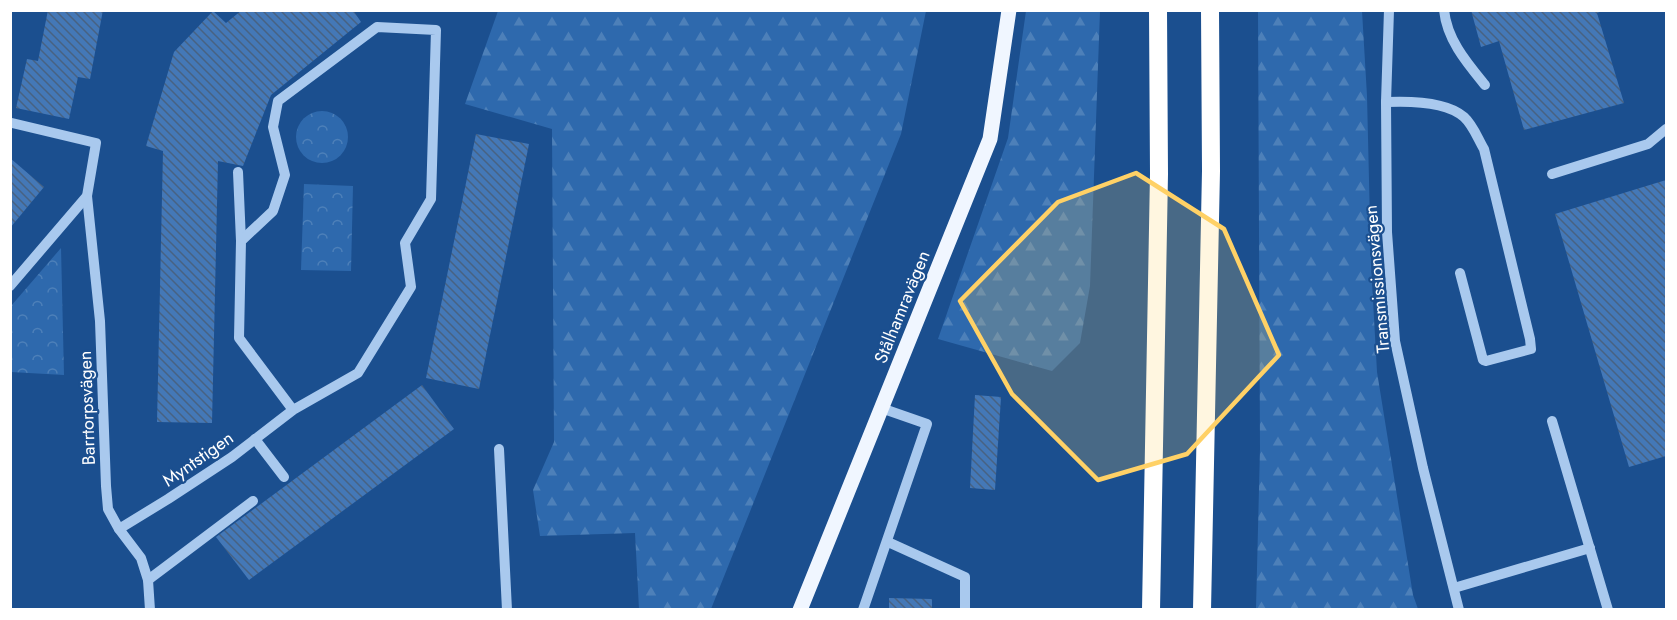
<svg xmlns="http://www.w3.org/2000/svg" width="1677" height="620" font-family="Jost,sans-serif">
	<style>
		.forest { fill: url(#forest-firs) }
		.park { fill: url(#park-crowns) }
		.building { fill: url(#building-back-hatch) }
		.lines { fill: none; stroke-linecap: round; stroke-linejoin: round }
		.minor { stroke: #a9c9ee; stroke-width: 10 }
		.major { stroke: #f0f6ff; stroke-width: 15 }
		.highway { stroke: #fff; stroke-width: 18 }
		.marked { fill: #ffd166; fill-opacity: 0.2; stroke: #ffd166; stroke-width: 4.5; stroke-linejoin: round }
		.labels { text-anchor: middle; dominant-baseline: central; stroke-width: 4.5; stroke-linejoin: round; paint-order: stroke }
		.street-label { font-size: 18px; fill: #fff; stroke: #1b4f8f }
	</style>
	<defs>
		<pattern id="forest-firs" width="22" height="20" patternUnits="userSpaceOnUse" patternTransform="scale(1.5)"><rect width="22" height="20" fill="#2e69ad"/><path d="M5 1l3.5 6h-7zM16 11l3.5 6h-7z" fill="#4d80b9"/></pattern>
		<pattern id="park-crowns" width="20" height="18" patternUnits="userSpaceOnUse" patternTransform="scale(1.5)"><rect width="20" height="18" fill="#2e69ad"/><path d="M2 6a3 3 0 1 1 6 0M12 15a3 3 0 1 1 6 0" fill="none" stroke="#4d80b9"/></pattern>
		<pattern id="building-back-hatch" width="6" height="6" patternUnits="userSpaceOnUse" patternTransform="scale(1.5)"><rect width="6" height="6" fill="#4478b7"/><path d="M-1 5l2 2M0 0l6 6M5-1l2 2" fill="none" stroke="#486282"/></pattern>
	</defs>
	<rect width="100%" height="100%" fill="#1b4f8f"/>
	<g class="forest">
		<path d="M 498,11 L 926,11 L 901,134 L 711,609 L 639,609 L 635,533 L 540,536 L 533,490 L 554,442 L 552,129 L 465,104 Z"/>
		<path d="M 1026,11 L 1100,11 L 1090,286 L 1080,343 L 1052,371 L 938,339 L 1008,138 Z"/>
		<path d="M 1258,11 L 1362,11 L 1367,96 L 1371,265 L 1377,372 L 1413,595 L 1418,609 L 1256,609 L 1260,449 Z"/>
	</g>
	<g class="park">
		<circle cx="322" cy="137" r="26"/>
		<path d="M 304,184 L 353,186 L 351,271 L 301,270 Z"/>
		<path d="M 61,248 L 64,375 L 11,372 L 11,306 Z"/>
	</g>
	<g class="building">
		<path d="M 48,10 L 103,10 L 90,79 L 78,77 L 69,119 L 16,108 L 27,59 L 38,61 Z"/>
		<path d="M 242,10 L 353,10 L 361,22 L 271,95 L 243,166 L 218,161 L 212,423 L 157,422 L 163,151 L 146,146 L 174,52 L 213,11 L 226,23 Z"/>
		<path d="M 1471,10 L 1604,10 L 1597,13 L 1624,103 L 1524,130 L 1499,41 L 1481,47 Z"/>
		<path d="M 476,134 L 529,144 L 479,389 L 426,378 Z"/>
		<path d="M 10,158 L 44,187 L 10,228 Z"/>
		<path d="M 1666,180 L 1666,456 L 1629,467 L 1555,214 Z"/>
		<path d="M 422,385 L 454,429 L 249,580 L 216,537 Z"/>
		<path d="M 975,395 L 1001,397 L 995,490 L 970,488 Z"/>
		<path d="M 889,598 L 932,599 L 932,610 L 889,610 Z"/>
	</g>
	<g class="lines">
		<g class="minor">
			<path d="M 1389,10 L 1386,102 L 1387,232 L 1395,341 L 1423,468 L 1459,610"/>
			<path d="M 1444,10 C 1447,40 1467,63 1485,85"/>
			<path d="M 1386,102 C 1409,101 1446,101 1464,117 C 1473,125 1478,139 1484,149 L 1530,339 L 1531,349 L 1486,361 L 1483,360 L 1460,273"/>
			<path d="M 238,172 L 241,241"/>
			<path d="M 1552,174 L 1648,144 L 1666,129"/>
			<path d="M 87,196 L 100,321 L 106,486 L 108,509 L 119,529 L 141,558 L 148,580 L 150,610"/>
			<path d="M 10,286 L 87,196 L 96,143 L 12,123"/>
			<path d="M 1552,421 L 1608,610"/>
			<path d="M 255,439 L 284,477"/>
			<path d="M 499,449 L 507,610"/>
			<path d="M 119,529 L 168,499 L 232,457 L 293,410 L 358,373 L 411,287 L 405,243 L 431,199 L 436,30 L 377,27 L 278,101 L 273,127 L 285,175 L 273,211 L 241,241 L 239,338 L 293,410"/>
			<path d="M 888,542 L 965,577 L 965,610"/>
			<path d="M 148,580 L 253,501"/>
			<path d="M 1454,588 L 1590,548"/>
			<path d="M 863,610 L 927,424 L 881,408"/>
		</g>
		<path class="major" d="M 800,610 L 990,139 L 1009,10"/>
		<g class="highway">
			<path d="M 1151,610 L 1159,174 L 1158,10"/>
			<path d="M 1202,610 L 1211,171 L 1210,10"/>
		</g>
	</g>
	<path class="marked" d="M 1136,173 L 1224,229 L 1279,355 L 1187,454 L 1098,480 L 1012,394 L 960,301 L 1058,202 Z"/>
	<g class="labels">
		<g class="street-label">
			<text transform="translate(1377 279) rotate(-95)">Transmissionsvägen</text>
			<text transform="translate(902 307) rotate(-68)">Stålhamravägen</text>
			<text transform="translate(87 408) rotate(-92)">Barrtorpsvägen</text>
			<text transform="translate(198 459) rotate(-35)">Myntstigen</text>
		</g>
	</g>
	<rect width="1677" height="620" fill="none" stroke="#ffffff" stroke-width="24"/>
</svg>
